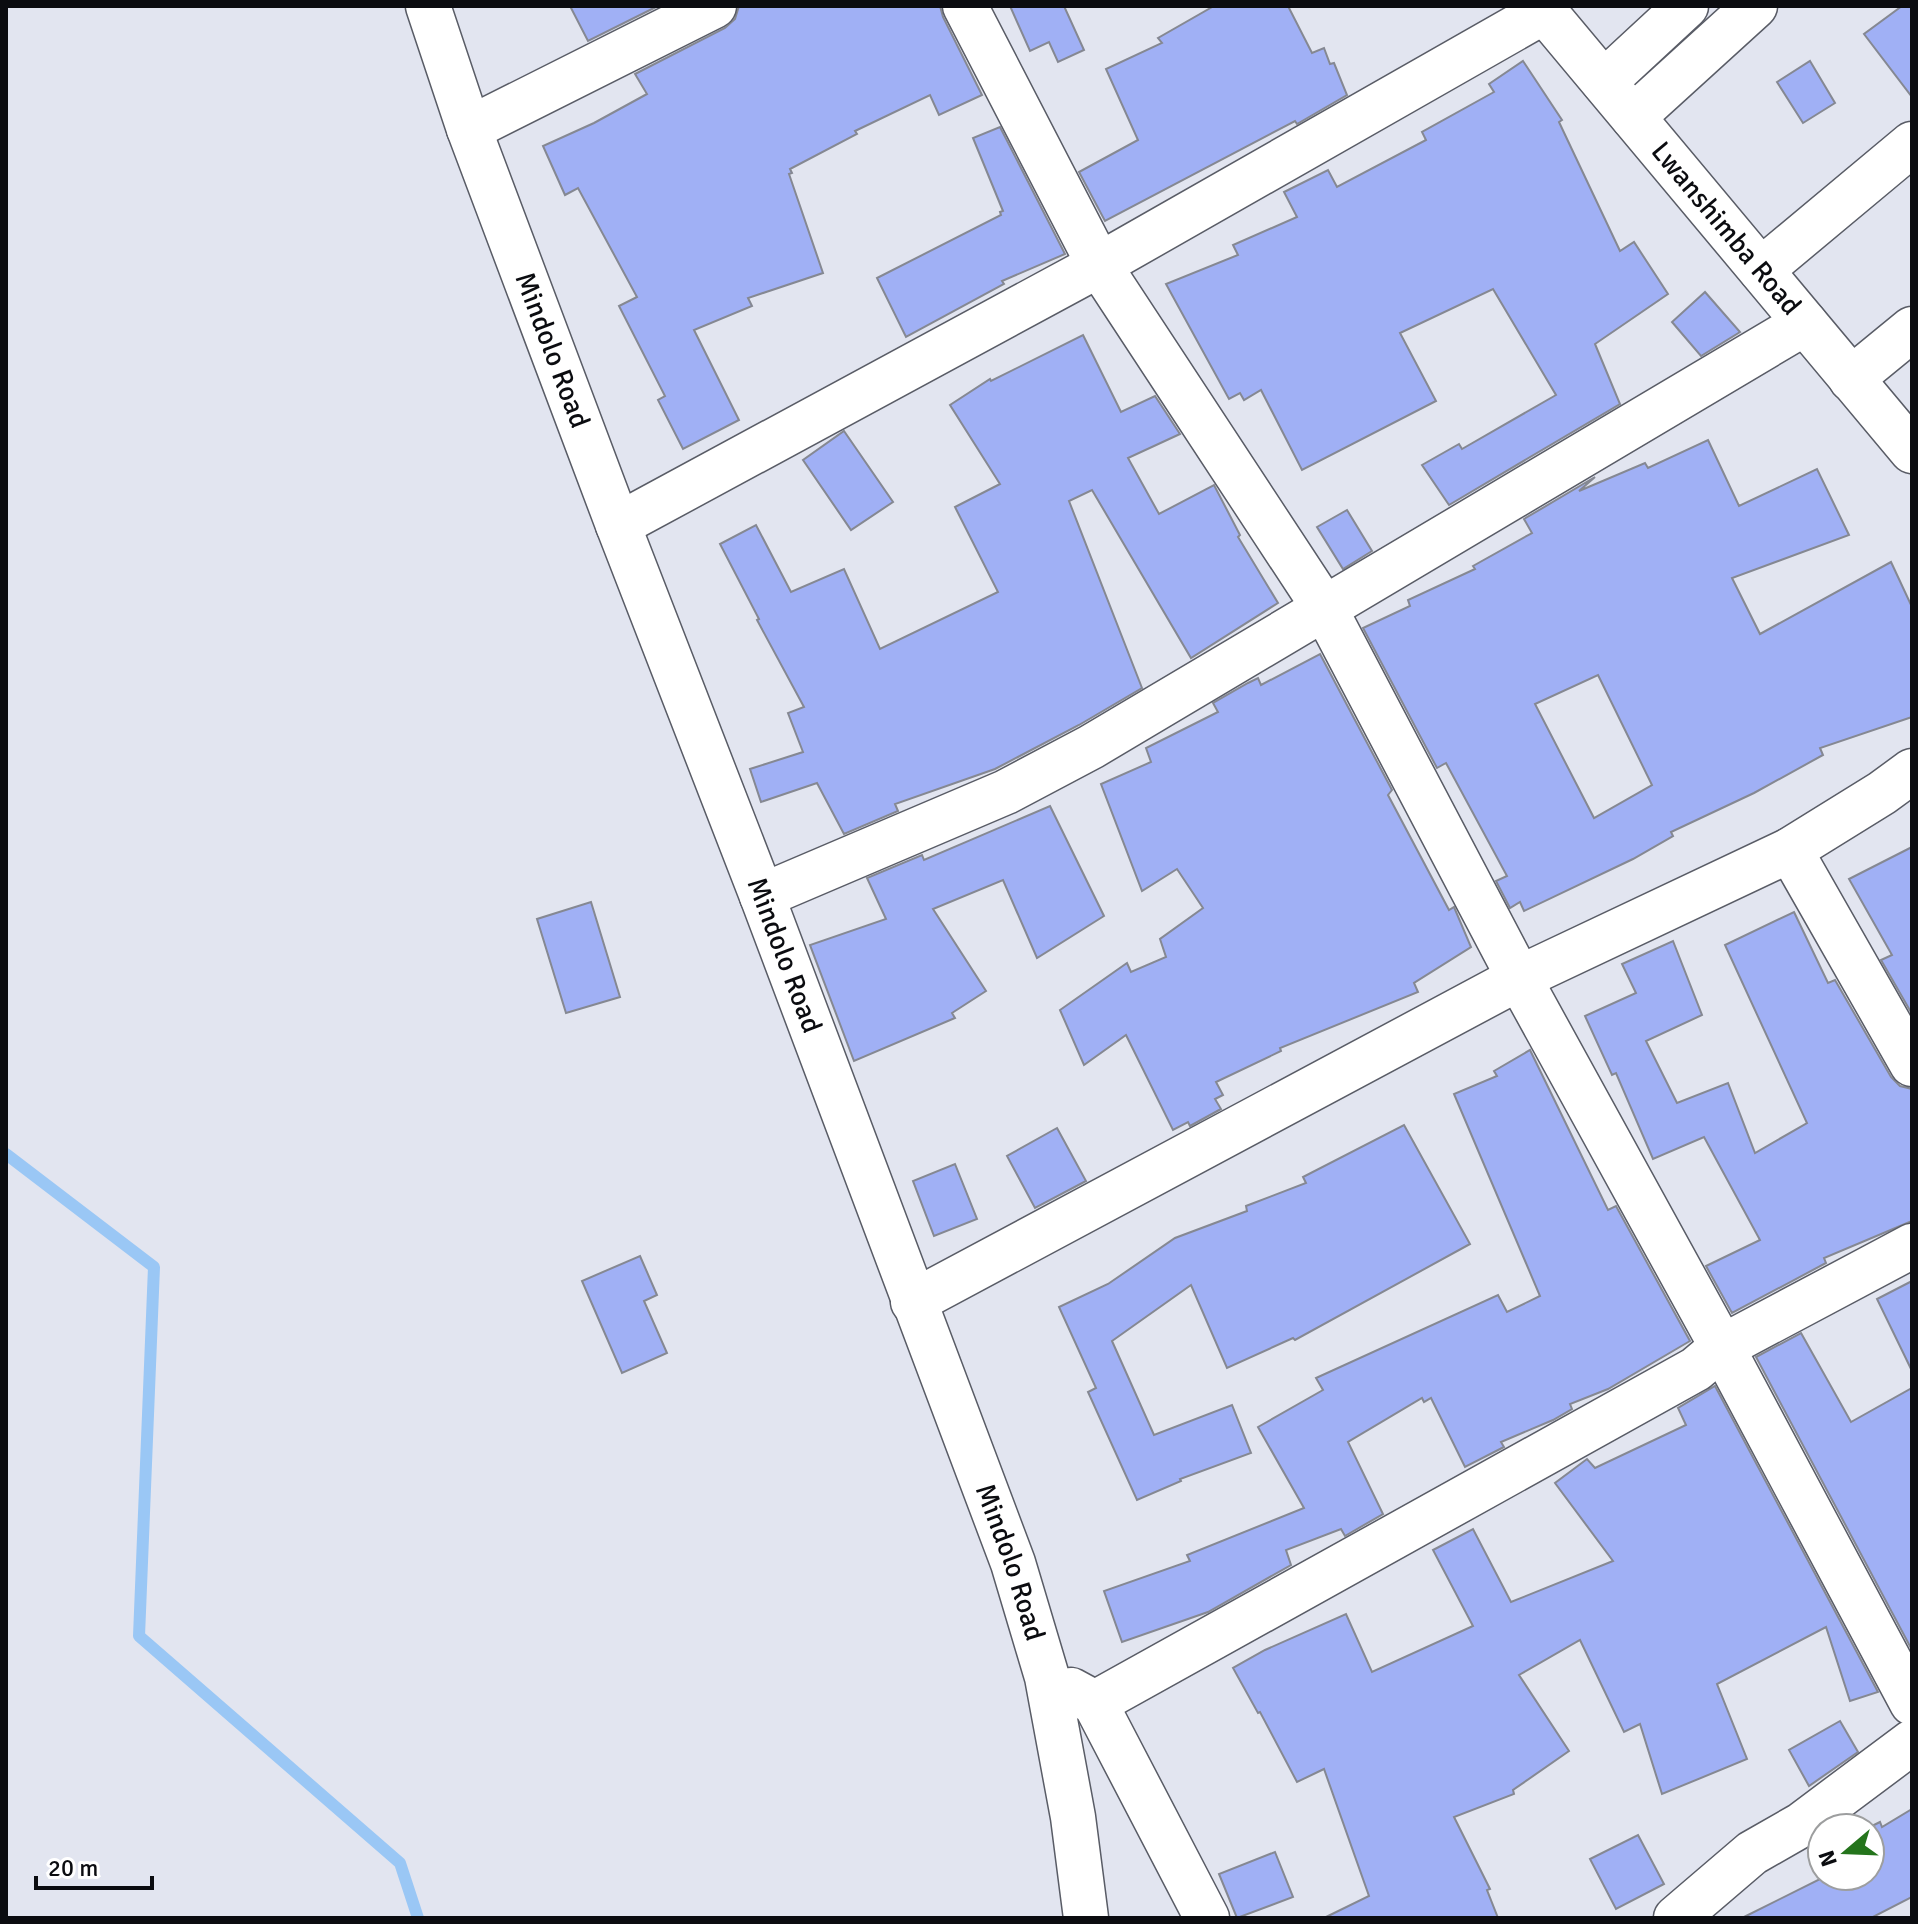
<svg xmlns="http://www.w3.org/2000/svg" width="1918" height="1924" font-family="Signika,sans-serif">
	<style>
		.lines { fill: none; stroke-linecap: round; stroke-linejoin: round }
		.stream { stroke: #9ac7f5; stroke-width: 12 }
		.building { fill: #a0b0f5; stroke: #858892; stroke-width: 2; fill-rule: evenodd }
		.minor-casing { stroke: #595c66; stroke-width: 47 }
		.minor { stroke: #fff; stroke-width: 44 }
		.labels { text-anchor: middle; dominant-baseline: central; stroke-width: 8; stroke-linejoin: round; paint-order: stroke }
		.street-label { font-size: 28px; fill: #0b0c10; stroke: #fff }
	</style>
	<rect width="100%" height="100%" fill="#e2e5f0"/>
	<g class="lines">
		<path class="stream" d="M 6,1154 L 154,1267 L 139,1636 L 400,1863 L 418,1918"/>
	</g>
	<g class="building">
		<path d="M 570,6 L 658,6 L 588,41 Z"/>
		<path d="M 739,6 L 940,6 L 943,17 L 982,95 L 939,115 L 930,95 L 855,131 L 857,134 L 790,169 L 792,173 L 789,174 L 823,273 L 748,298 L 752,306 L 694,330 L 739,420 L 683,449 L 658,400 L 665,396 L 619,306 L 637,297 L 578,188 L 565,195 L 543,146 L 594,123 L 647,94 L 635,74 L 725,28 L 735,19 Z"/>
		<path d="M 1010,6 L 1064,6 L 1084,50 L 1058,62 L 1049,42 L 1030,51 Z"/>
		<path d="M 1214,6 L 1288,6 L 1312,53 L 1324,48 L 1330,64 L 1334,63 L 1347,95 L 1297,124 L 1295,121 L 1105,221 L 1079,172 L 1138,140 L 1106,69 L 1162,43 L 1158,38 Z"/>
		<path d="M 1902,6 L 1912,6 L 1912,97 L 1864,34 Z"/>
		<path d="M 1523,61 L 1562,120 L 1559,122 L 1620,251 L 1634,242 L 1668,294 L 1595,344 L 1620,404 L 1449,505 L 1422,465 L 1459,444 L 1462,449 L 1556,395 L 1493,289 L 1400,333 L 1436,401 L 1302,470 L 1261,390 L 1244,400 L 1240,393 L 1229,399 L 1166,284 L 1238,255 L 1233,245 L 1297,217 L 1284,192 L 1328,170 L 1337,187 L 1426,140 L 1422,132 L 1494,92 L 1489,84 Z"/>
		<path d="M 1810,61 L 1835,103 L 1803,123 L 1777,82 Z"/>
		<path d="M 1000,127 L 1065,254 L 1002,281 L 1004,284 L 906,337 L 877,278 L 1001,215 L 1000,212 L 1003,211 L 973,138 Z"/>
		<path d="M 1705,292 L 1740,332 L 1701,356 L 1672,322 Z"/>
		<path d="M 1083,335 L 1121,412 L 1155,396 L 1180,434 L 1128,458 L 1159,514 L 1214,485 L 1240,535 L 1238,537 L 1278,603 L 1191,658 L 1092,490 L 1069,501 L 1142,688 L 1079,725 L 995,769 L 895,804 L 898,811 L 844,834 L 817,783 L 761,802 L 750,769 L 803,752 L 788,713 L 804,707 L 757,620 L 759,619 L 720,544 L 756,525 L 791,592 L 844,569 L 880,649 L 998,592 L 955,507 L 1000,484 L 950,405 L 990,379 L 991,381 Z"/>
		<path d="M 844,431 L 893,502 L 851,530 L 803,460 Z"/>
		<path d="M 1708,440 L 1739,506 L 1817,469 L 1849,535 L 1732,578 L 1760,634 L 1891,562 L 1912,607 L 1912,717 L 1820,748 L 1823,755 L 1754,793 L 1671,832 L 1673,836 L 1633,859 L 1524,911 L 1520,902 L 1510,908 L 1496,881 L 1507,876 L 1446,763 L 1437,768 L 1363,628 L 1410,606 L 1408,600 L 1475,569 L 1473,566 L 1532,533 L 1524,519 L 1595,477 L 1579,491 L 1645,463 L 1648,468 ZM 1598,675 L 1652,785 L 1594,818 L 1535,704 Z"/>
		<path d="M 1347,510 L 1372,551 L 1343,569 L 1317,527 Z"/>
		<path d="M 1320,654 L 1392,790 L 1388,795 L 1449,910 L 1454,907 L 1471,947 L 1414,983 L 1418,992 L 1280,1048 L 1281,1051 L 1216,1082 L 1223,1095 L 1215,1099 L 1221,1109 L 1190,1126 L 1188,1122 L 1173,1130 L 1126,1035 L 1084,1065 L 1060,1010 L 1127,963 L 1131,972 L 1166,957 L 1160,939 L 1203,908 L 1177,869 L 1142,891 L 1101,784 L 1151,762 L 1146,748 L 1218,712 L 1213,703 L 1248,683 L 1258,678 L 1261,685 Z"/>
		<path d="M 1050,806 L 1104,916 L 1037,958 L 1003,880 L 933,909 L 986,991 L 952,1013 L 955,1018 L 854,1061 L 810,945 L 886,919 L 867,878 L 922,855 L 924,860 Z"/>
		<path d="M 1912,847 L 1912,1014 L 1881,960 L 1892,955 L 1849,879 Z"/>
		<path d="M 591,902 L 620,997 L 566,1013 L 537,919 Z"/>
		<path d="M 1794,912 L 1828,983 L 1835,980 L 1891,1077 L 1900,1086 L 1912,1089 L 1912,1221 L 1824,1258 L 1826,1263 L 1732,1313 L 1706,1266 L 1760,1240 L 1704,1137 L 1653,1159 L 1616,1073 L 1612,1075 L 1585,1016 L 1636,993 L 1622,964 L 1673,941 L 1702,1015 L 1646,1041 L 1677,1103 L 1728,1083 L 1755,1153 L 1807,1123 L 1725,945 Z"/>
		<path d="M 1530,1050 L 1608,1210 L 1616,1206 L 1690,1341 L 1608,1389 L 1570,1404 L 1572,1409 L 1553,1420 L 1501,1442 L 1504,1447 L 1465,1467 L 1431,1398 L 1424,1402 L 1422,1398 L 1348,1442 L 1383,1514 L 1345,1536 L 1341,1529 L 1286,1550 L 1291,1565 L 1208,1612 L 1122,1642 L 1104,1591 L 1190,1561 L 1187,1555 L 1304,1508 L 1258,1427 L 1323,1390 L 1316,1378 L 1498,1295 L 1507,1312 L 1540,1296 L 1454,1094 L 1497,1076 L 1494,1071 Z"/>
		<path d="M 1404,1125 L 1470,1244 L 1295,1340 L 1293,1338 L 1227,1368 L 1191,1285 L 1112,1341 L 1154,1435 L 1232,1405 L 1251,1453 L 1180,1479 L 1181,1481 L 1137,1500 L 1088,1392 L 1096,1388 L 1059,1307 L 1108,1284 L 1175,1238 L 1247,1211 L 1246,1206 L 1306,1183 L 1303,1177 Z"/>
		<path d="M 1057,1128 L 1086,1181 L 1035,1208 L 1007,1156 Z"/>
		<path d="M 955,1164 L 977,1219 L 934,1236 L 913,1181 Z"/>
		<path d="M 640,1256 L 657,1295 L 644,1301 L 667,1353 L 622,1373 L 582,1281 Z"/>
		<path d="M 1912,1281 L 1912,1371 L 1877,1299 Z"/>
		<path d="M 1801,1333 L 1851,1422 L 1912,1388 L 1912,1650 L 1756,1357 Z"/>
		<path d="M 1715,1386 L 1878,1692 L 1850,1701 L 1826,1627 L 1717,1684 L 1747,1759 L 1662,1794 L 1640,1724 L 1624,1732 L 1580,1640 L 1519,1675 L 1569,1751 L 1513,1790 L 1514,1794 L 1454,1817 L 1490,1889 L 1487,1890 L 1498,1918 L 1324,1918 L 1369,1896 L 1324,1769 L 1297,1782 L 1260,1712 L 1258,1713 L 1233,1668 L 1265,1650 L 1346,1614 L 1372,1672 L 1473,1626 L 1433,1550 L 1473,1529 L 1511,1602 L 1613,1561 L 1555,1483 L 1587,1459 L 1595,1468 L 1686,1425 L 1678,1408 Z"/>
		<path d="M 1840,1721 L 1858,1752 L 1809,1786 L 1789,1750 Z"/>
		<path d="M 1912,1809 L 1912,1897 L 1871,1918 L 1742,1918 L 1826,1876 L 1870,1876 L 1870,1828 L 1868,1828 L 1880,1822 L 1882,1827 Z"/>
		<path d="M 1638,1835 L 1664,1884 L 1616,1909 L 1590,1859 Z"/>
		<path d="M 1275,1852 L 1293,1897 L 1237,1918 L 1219,1874 Z"/>
	</g>
	<g class="lines">
		<defs>
			<g id="minor">
				<path id="s1" d="M 428,6 L 469,129 L 618,525 L 762,896 L 1013,1563 L 1047,1677 L 1073,1817 L 1086,1918"/>
				<path d="M 965,6 L 1099,265 L 1325,609 L 1519,978 L 1722,1347 L 1912,1703"/>
				<path id="s2" d="M 1540,6 L 1912,451"/>
				<path d="M 1604,82 L 1686,6"/>
				<path d="M 1633,117 L 1755,6"/>
				<path d="M 469,129 L 714,6"/>
				<path d="M 1761,270 L 1912,144"/>
				<path d="M 1851,379 L 1912,329"/>
				<path d="M 618,525 L 1099,265 L 1545,11"/>
				<path d="M 1790,850 L 1912,1064"/>
				<path d="M 762,896 L 1006,792 L 1091,747 L 1805,323"/>
				<path d="M 913,1302 L 1519,978 L 1790,850 L 1882,793 L 1912,771"/>
				<path d="M 1071,1690 L 1095,1703 L 1207,1918"/>
				<path d="M 1095,1703 L 1696,1369 L 1722,1347 L 1912,1246"/>
				<path d="M 1676,1918 L 1752,1853 L 1801,1825 L 1912,1742"/>
			</g>
		</defs>
		<use href="#minor" class="minor-casing"/>
		<use href="#minor" class="minor"/>
	</g>
	<g class="labels">
		<g class="street-label">
			<text stroke="none"><textPath href="#s2" startOffset="290">Lwanshimba Road</textPath></text>
			<text stroke="none"><textPath href="#s1" startOffset="366">Mindolo Road</textPath></text>
			<text stroke="none"><textPath href="#s1" startOffset="1014">Mindolo Road</textPath></text>
			<text stroke="none"><textPath href="#s1" startOffset="1662">Mindolo Road</textPath></text>
		</g>
	</g>
	<rect width="1918" height="1924" fill="none" stroke="#0b0c10" stroke-width="16"/>
	<g transform="translate(1846 1852) rotate(251)"><circle r="38" fill="#ffffff" stroke="#9d9e9f" stroke-width="2"/>
	<path d="M0-6L14 30L0 20L-14 30Z" fill="#24741c"/>
	<text y="-12" font-size="22" font-weight="bold" text-anchor="middle" fill="#0b0c10">N</text>
	</g>
	<path d="M36 1876v12h116v-12" fill="none" stroke="#0b0c10" stroke-width="4"/>
	<text x="48" y="1876" font-size="24" fill="#0b0c10" stroke="#ffffff" stroke-width="6" paint-order="stroke">20 m</text>
</svg>
